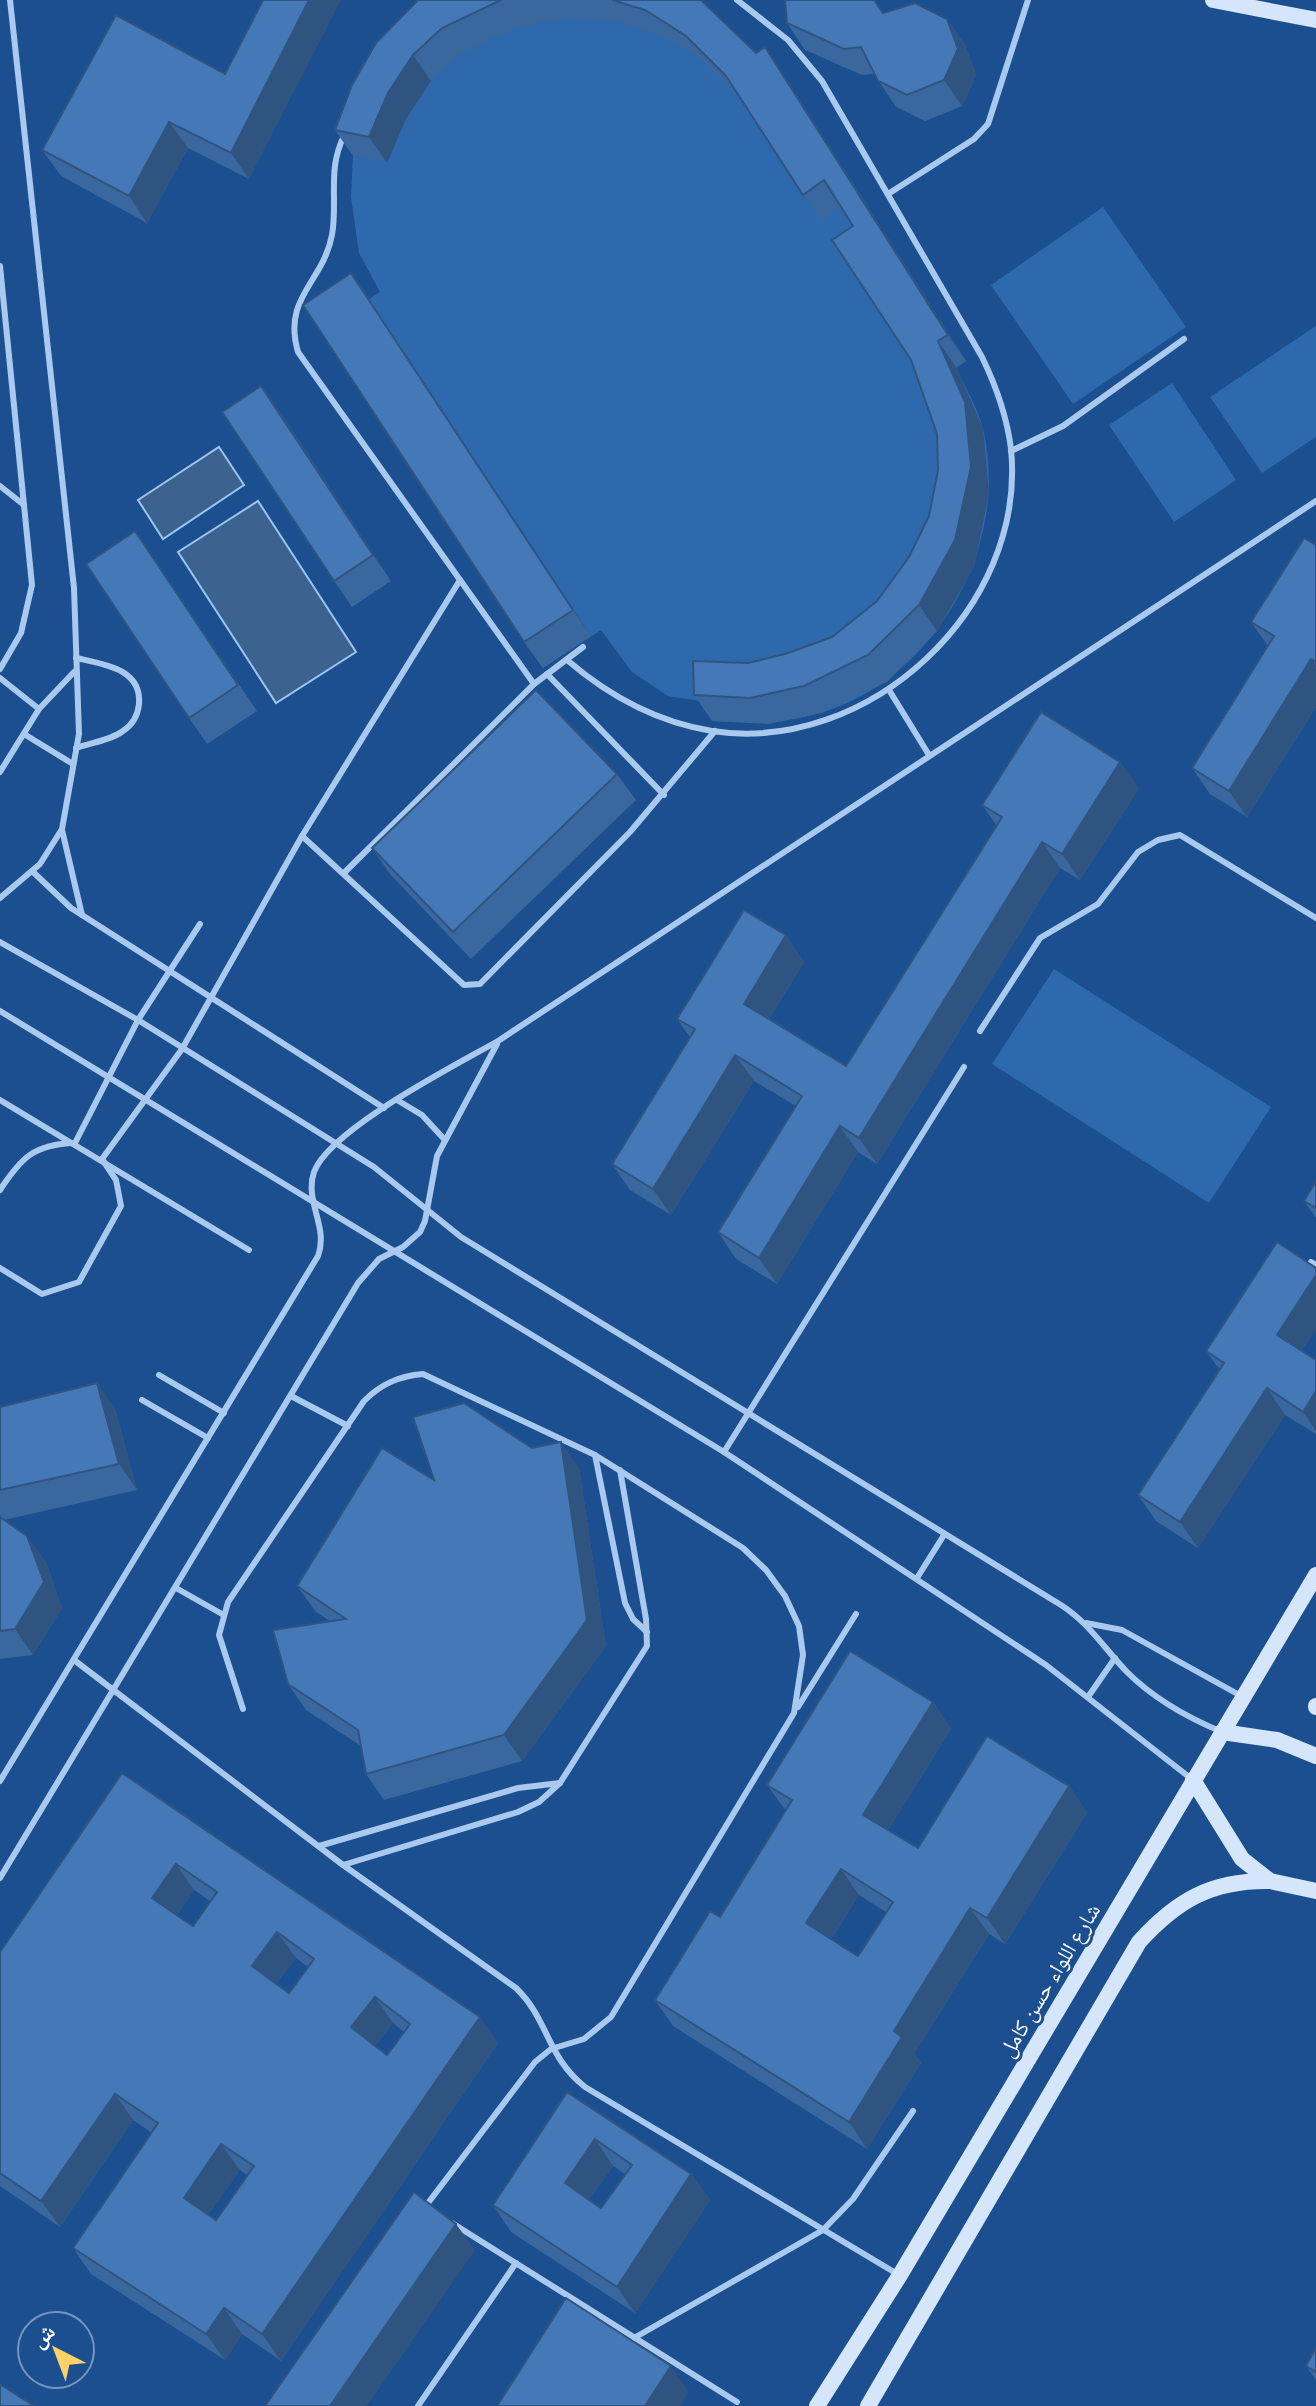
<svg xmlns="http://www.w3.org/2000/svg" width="1316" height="2406" font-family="Manrope,'Noto Naskh Arabic',sans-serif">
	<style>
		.green { fill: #2e69ad }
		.water { fill: #3c6290; stroke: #9cc4f0; stroke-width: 2 }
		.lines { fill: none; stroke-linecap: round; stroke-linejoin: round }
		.lane { stroke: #a9c9ee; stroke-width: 6 }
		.secondary { stroke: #d6e6fa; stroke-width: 16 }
		.wall { fill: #3a679d; fill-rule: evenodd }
		.shaded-wall { fill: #305480 }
		.building { fill: #4478b7; stroke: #305480; stroke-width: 2; fill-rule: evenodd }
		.labels { text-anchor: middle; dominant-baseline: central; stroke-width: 6; stroke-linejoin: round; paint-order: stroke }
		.street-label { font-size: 22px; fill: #fff; stroke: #1b4f8f }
	</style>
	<rect width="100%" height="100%" fill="#1b4f8f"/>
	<g class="green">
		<path d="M 670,0 L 783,74 L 966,361 L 956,368 C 965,387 978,408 983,429 C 1011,545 935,680 820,713 C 784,724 750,723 712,721 L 712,703 L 668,696 L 632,672 L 601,630 L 543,668 L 321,331 L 380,292 L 359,253 L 351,197 L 353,156 L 371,111 L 439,23 Z"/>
		<path d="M 1103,207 L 1186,327 L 1073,404 L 991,285 Z"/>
		<path d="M 1316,326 L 1316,437 L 1262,473 L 1210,397 Z"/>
		<path d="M 1172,383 L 1236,480 L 1174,522 L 1109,425 Z"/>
		<path d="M 1054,969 L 1271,1107 L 1209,1203 L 992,1064 Z"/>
	</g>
	<g class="water">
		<path d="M 219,447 L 244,485 L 163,539 L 138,500 Z"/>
		<path d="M 258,501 L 356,652 L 276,703 L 178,552 Z"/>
	</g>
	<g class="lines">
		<g class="lane">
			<path d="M 344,136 C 327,169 338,201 332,235 C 323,283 282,297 298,352 L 534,684"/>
			<path d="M 888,194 L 974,139 L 988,124 L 1028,0"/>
			<path d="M 0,266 L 32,585 L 21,633 L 0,669"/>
			<path d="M 1011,451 L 1063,426 L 1184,339"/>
			<path d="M 0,486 L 24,505"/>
			<path d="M 76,658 C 102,664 142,668 139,704 C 138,715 132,725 123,731 C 111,740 91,743 76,748"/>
			<path d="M 567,660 C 609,696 656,722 712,731 C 869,755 1027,608 1011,449 C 1007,416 996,386 982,357 L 822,81 L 788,40 L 737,0"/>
			<path d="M 547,674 L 664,795"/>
			<path d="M 0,678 L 39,709"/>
			<path d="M 889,690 L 929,755"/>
			<path d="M 24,734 L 73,764"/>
			<path d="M 0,772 L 39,709 L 74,672"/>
			<path d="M 62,830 L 82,915"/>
			<path d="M 302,836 L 464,985 L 480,984 L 630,832 L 715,731"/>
			<path d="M 32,871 L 71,908 L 384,1108"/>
			<path d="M 345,872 L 534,684 L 583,647"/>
			<path d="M 0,898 L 40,864 L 62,829 L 79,734 L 74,588 L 10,0"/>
			<path d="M 0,942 L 138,1020 L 374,1167 L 461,1237 L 1061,1605 C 1089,1623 1104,1648 1127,1672 C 1154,1699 1186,1717 1222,1732"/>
			<path d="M 0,1011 L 724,1452 L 1046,1665 L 1193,1780"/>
			<path d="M 980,1031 L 1040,938 L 1098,904 L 1138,852 L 1158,840 L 1180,835 L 1316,918"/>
			<path d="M 0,1100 L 249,1250"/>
			<path d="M 397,1100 L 422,1115 L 444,1139"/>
			<path d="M 0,1190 C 21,1158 34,1144 75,1143 L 138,1020 L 200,924"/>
			<path d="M 1311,1262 L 1316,1265"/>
			<path d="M 0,1268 L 42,1294 L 79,1282 L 121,1206 L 116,1180 L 102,1159 L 182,1049 L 302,836 L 460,580"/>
			<path d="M 159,1375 L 224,1413"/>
			<path d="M 291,1396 L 348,1426"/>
			<path d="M 142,1400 L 208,1438"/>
			<path d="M 724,1452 L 964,1067"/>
			<path d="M 595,1455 L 625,1603 L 633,1619 L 647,1632"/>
			<path d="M 917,1578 L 944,1535"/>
			<path d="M 176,1588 L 222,1614"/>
			<path d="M 1086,1623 L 1122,1630 L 1243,1697"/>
			<path d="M 74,1660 L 343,1865 L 516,1988 C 549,2020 546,2056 585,2087 L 899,2275"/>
			<path d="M 1088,1697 L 1115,1658"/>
			<path d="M 798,1707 L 856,1614"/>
			<path d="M 243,1709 L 219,1635 L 228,1602 L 364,1401 C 381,1384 399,1376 423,1374 L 595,1455 L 743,1548 L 766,1570 L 785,1596 L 799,1626 L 803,1655 L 794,1713 L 611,2017 L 584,2039 L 551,2049 L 535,2062 L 425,2207"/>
			<path d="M 0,1781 L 318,1256 C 329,1227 304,1201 314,1172 C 330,1129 456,1065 498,1041 L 1316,501"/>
			<path d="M 319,1846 L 518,1788 L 560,1783"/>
			<path d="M 343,1865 L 518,1812 L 539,1802 L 560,1783 L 647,1646 L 646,1619 L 620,1470"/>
			<path d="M 0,1878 L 358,1283 L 379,1259 L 403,1247 L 420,1232 L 425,1221 L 437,1156 L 497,1044"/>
			<path d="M 452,2223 L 737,2402"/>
			<path d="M 634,2338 L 823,2230 L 853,2199 L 913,2111"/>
			<path d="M 418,2406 L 516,2263"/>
		</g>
		<g class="secondary">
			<path d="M 1213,0 L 1316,20"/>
			<path d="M 1316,1706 L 1316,1707"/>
			<path d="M 1222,1732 L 1277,1740 L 1316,1756"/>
			<path d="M 1193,1780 L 1242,1859 L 1270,1881 L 1316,1891"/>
			<path d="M 817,2406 L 900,2275 L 1316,1575"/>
			<path d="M 868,2406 L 1139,1942 C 1177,1900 1212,1880 1270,1881"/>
		</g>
	</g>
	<g class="wall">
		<path d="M 418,0 L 701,0 L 756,53 L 783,74 L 966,361 L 956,367 L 983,428 L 989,493 L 974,567 L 937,631 L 887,682 L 822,713 L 768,724 L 712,721 L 694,695 L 748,663 L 785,654 L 832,637 L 877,601 L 909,557 L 929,516 L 938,470 L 937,434 L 911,360 L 853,226 L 841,207 L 821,221 L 740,98 L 704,62 L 664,37 L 611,20 L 562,19 L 518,27 L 461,54 L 431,81 L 406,119 L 387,163 L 353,156 L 335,130 Z"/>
		<path d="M 884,13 L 947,19 L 965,45 L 976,75 L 962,106 L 925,121 L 896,107 L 874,74 L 862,75 L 805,50 L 787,23 Z"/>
		<path d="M 225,74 L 249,179 L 188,148 L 147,223 L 61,176 L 42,150 Z"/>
		<path d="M 369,300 L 591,636 L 543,668 L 524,642 Z"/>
		<path d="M 280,412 L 391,581 L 352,607 L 334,581 Z"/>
		<path d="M 135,531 L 257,711 L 207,744 L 189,718 Z"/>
		<path d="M 1316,545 L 1316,707 L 1247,817 L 1210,794 L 1192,768 L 1268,646 L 1251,622 Z"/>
		<path d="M 617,774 L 636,800 L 471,959 L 390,874 L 372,848 Z"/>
		<path d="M 1139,788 L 1080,880 L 1060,868 L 877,1164 L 858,1152 L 777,1284 L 736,1259 L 718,1232 L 796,1106 L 754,1081 L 671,1215 L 630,1190 L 612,1164 L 690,1037 L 677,1019 L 786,935 L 804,962 L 769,1019 L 846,1066 L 997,826 L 982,805 Z"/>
		<path d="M 1316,1181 L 1316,1218 L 1304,1201 Z"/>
		<path d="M 1206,1351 L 1302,1351 L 1316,1360 L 1316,1434 L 1285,1415 L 1198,1548 L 1156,1521 L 1138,1495 L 1220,1370 Z"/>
		<path d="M 0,1407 L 115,1409 L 137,1490 L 4,1520 L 46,1562 L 62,1608 L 33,1655 L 0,1659 Z"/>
		<path d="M 532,1448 L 579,1468 L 606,1646 L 522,1761 L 384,1800 L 366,1774 L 361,1746 L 306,1710 L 288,1684 L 330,1621 L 316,1612 L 297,1586 L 434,1480 Z"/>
		<path d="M 933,1702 L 951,1729 L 888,1830 L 918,1848 L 1069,1786 L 1087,1813 L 1005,1944 L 989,1934 L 914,2054 L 921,2063 L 867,2149 L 673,2026 L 655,2000 L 720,1917 L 786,1811 L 767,1785 ZM 859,1895 L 886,1912 L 858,1956 L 831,1939 Z"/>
		<path d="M 122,1773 L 498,2043 L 281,2361 L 242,2334 L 225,2360 L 91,2274 L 73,2248 L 152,2133 L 133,2120 L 60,2227 L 0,2186 L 0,1952 ZM 194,1890 L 210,1901 L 193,1926 L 177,1915 ZM 296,1958 L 308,1967 L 289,1993 L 276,1984 ZM 393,2023 L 404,2032 L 387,2055 L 375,2046 ZM 240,2170 L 247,2175 L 216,2220 L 208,2215 Z"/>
		<path d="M 567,2092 L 691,2174 L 710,2200 L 635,2313 L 511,2232 L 493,2205 ZM 613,2166 L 625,2174 L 601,2208 L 589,2200 Z"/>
		<path d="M 1316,2348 L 1316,2380 L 1306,2366 Z"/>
	</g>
	<g class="shaded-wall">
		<path d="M 309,0 L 341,0 L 249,179 L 231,153 Z"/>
		<path d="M 947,19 L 965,45 L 976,75 L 962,106 L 944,80 Z"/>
		<path d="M 765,47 L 783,74 L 966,361 L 948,335 Z"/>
		<path d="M 413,55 L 431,81 L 406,119 L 387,163 L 369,137 L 388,93 Z"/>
		<path d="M 169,122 L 188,148 L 147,223 L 129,196 Z"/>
		<path d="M 351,273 L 369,300 L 591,636 L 573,610 Z"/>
		<path d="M 938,341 L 956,367 L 983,428 L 989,493 L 974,567 L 937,631 L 919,605 L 965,402 Z"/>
		<path d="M 261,386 L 280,412 L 391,581 L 373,555 Z"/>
		<path d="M 1311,659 L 1316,665 L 1316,707 L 1247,817 L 1229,791 Z"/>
		<path d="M 1120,762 L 1139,788 L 1080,880 L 1062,854 Z"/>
		<path d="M 1042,842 L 1060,868 L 877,1164 L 859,1138 Z"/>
		<path d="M 786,935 L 804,962 L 762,1030 L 744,1004 Z"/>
		<path d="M 735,1055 L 754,1081 L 671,1215 L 653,1189 Z"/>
		<path d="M 840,1126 L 858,1152 L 777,1284 L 759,1258 Z"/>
		<path d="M 1316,1275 L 1316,1330 L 1295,1361 L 1277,1335 Z"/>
		<path d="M 97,1383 L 115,1409 L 137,1490 L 119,1464 Z"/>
		<path d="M 1267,1388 L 1285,1415 L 1198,1548 L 1180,1522 Z"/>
		<path d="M 1316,1391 L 1316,1431 L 1303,1412 Z"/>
		<path d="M 561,1442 L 579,1468 L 606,1646 L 522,1761 L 504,1735 Z"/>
		<path d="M 27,1536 L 46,1562 L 62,1608 L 33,1655 L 15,1629 Z"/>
		<path d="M 933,1702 L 951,1729 L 881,1841 L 863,1815 Z"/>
		<path d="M 1069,1786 L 1087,1813 L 1005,1944 L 987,1918 Z"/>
		<path d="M 176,1864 L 194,1890 L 171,1924 L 152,1898 Z"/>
		<path d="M 841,1869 L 859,1895 L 824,1949 L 806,1923 Z"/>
		<path d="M 970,1908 L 989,1934 L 914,2054 L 921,2063 L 867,2149 L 849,2122 L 894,2031 Z"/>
		<path d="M 277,1932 L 296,1958 L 270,1992 L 252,1966 Z"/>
		<path d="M 375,1997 L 393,2023 L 369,2054 L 351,2027 Z"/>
		<path d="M 480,2017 L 498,2043 L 281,2361 L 262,2334 Z"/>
		<path d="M 115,2094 L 133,2120 L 60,2227 L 41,2201 Z"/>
		<path d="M 595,2139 L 613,2166 L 583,2209 L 565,2183 Z"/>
		<path d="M 221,2144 L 240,2170 L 202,2224 L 184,2198 Z"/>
		<path d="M 691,2174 L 710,2200 L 635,2313 L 617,2287 Z"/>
		<path d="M 456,2224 L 475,2250 L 367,2406 L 330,2406 Z"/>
		<path d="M 224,2308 L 242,2334 L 225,2360 L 206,2334 Z"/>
		<path d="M 671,2366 L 689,2392 L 680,2406 L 645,2406 Z"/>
	</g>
	<g class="building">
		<path d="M 263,0 L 309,0 L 231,153 L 169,122 L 129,196 L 42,150 L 116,15 L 225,74 Z"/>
		<path d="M 418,0 L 501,0 L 442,28 L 413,55 L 388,93 L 369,137 L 335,130 L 352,85 L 376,43 Z"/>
		<path d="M 612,0 L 701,0 L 756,53 L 765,47 L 948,335 L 938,341 L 965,402 L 971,467 L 955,540 L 919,605 L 868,655 L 804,686 L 750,698 L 694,695 L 693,661 L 748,663 L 785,654 L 832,637 L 877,601 L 909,557 L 929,516 L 938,470 L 937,434 L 911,360 L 832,240 L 853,226 L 824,180 L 803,195 L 726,76 L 686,36 L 645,10 Z"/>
		<path d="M 785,0 L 874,0 L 883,13 L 915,3 L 947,19 L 958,49 L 944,80 L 907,95 L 878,81 L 861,47 L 844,49 L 787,23 Z"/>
		<path d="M 351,273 L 573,610 L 524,642 L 303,305 Z"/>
		<path d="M 261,386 L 373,555 L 334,581 L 222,412 Z"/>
		<path d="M 135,531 L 238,685 L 189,718 L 86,564 Z"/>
		<path d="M 1304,538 L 1316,545 L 1316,662 L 1311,659 L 1229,791 L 1192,768 L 1274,636 L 1251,622 Z"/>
		<path d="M 536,690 L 617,774 L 453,932 L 372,848 Z"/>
		<path d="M 1041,712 L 1120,762 L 1062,854 L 1042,842 L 859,1138 L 840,1126 L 759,1258 L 718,1232 L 802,1096 L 735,1055 L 653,1189 L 612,1164 L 695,1029 L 677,1019 L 744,910 L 786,935 L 744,1004 L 846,1066 L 1002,817 L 982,805 Z"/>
		<path d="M 1316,1181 L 1316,1208 L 1304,1201 Z"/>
		<path d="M 1277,1242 L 1316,1268 L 1316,1275 L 1277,1335 L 1316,1360 L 1316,1391 L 1303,1412 L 1267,1388 L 1180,1522 L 1138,1495 L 1224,1363 L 1206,1351 Z"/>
		<path d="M 97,1383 L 119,1464 L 0,1490 L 0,1407 Z"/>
		<path d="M 464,1403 L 532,1448 L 561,1442 L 587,1620 L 504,1735 L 366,1774 L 358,1730 L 288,1684 L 273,1630 L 346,1619 L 297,1586 L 382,1448 L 434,1480 L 413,1417 Z"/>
		<path d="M 0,1517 L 27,1536 L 44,1582 L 15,1629 L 0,1631 Z"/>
		<path d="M 850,1651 L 933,1702 L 863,1815 L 918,1848 L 987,1736 L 1069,1786 L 987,1918 L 970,1908 L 894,2031 L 902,2037 L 849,2122 L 655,2000 L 710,1911 L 720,1917 L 792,1800 L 767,1785 ZM 841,1869 L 893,1902 L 858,1956 L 806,1923 Z"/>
		<path d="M 122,1773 L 480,2017 L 262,2334 L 224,2308 L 206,2334 L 73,2248 L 158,2123 L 115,2094 L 41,2201 L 0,2173 L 0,1952 ZM 176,1864 L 217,1892 L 193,1926 L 152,1898 ZM 277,1932 L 314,1959 L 289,1993 L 252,1966 ZM 375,1997 L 410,2024 L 387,2055 L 351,2027 ZM 221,2144 L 254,2166 L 216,2220 L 184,2198 Z"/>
		<path d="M 567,2092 L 691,2174 L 617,2287 L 493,2205 ZM 595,2139 L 632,2165 L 601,2208 L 565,2183 Z"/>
		<path d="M 414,2192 L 456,2224 L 330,2406 L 265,2406 Z"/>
		<path d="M 566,2298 L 671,2366 L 645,2406 L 497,2406 Z"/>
		<path d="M 1316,2348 L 1316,2372 L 1306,2366 Z"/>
		<path d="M 0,2384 L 34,2406 L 0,2406 Z"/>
	</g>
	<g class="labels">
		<g class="street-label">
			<text transform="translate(1049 1980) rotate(-59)">شارع اللواء حسن كامل</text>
		</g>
	</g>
	<g transform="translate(56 2350) rotate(318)"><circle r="38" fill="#1b4f8f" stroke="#7695bc" stroke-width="2"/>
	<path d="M0-6L14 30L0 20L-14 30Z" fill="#ffd166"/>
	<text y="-12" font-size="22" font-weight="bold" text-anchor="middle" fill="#ffffff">ش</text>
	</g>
</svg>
